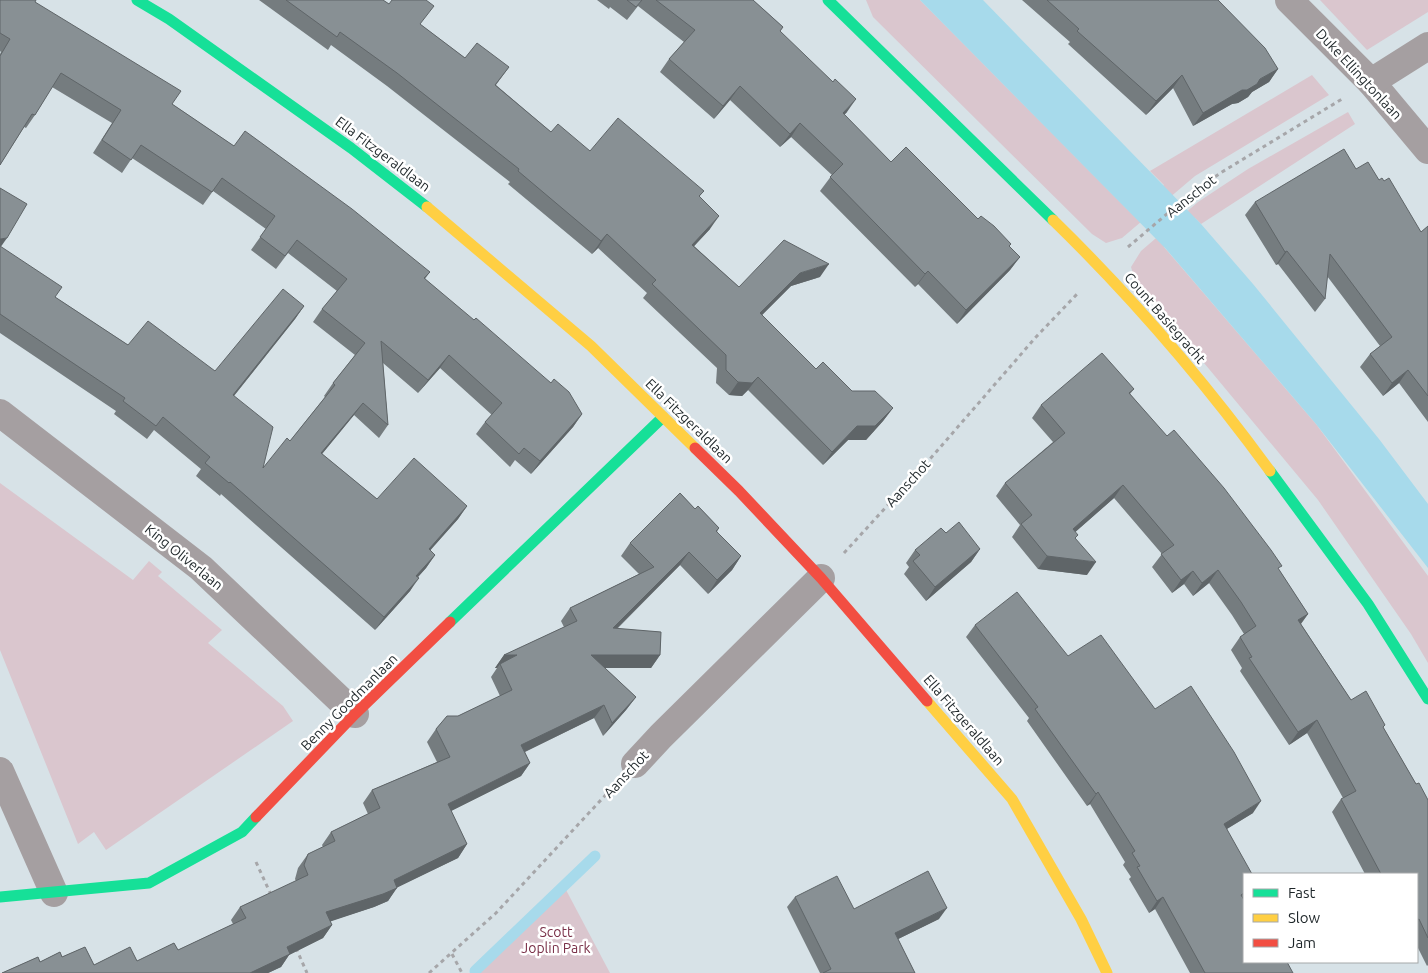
<svg xmlns="http://www.w3.org/2000/svg" width="1428" height="973" font-family="Ubuntu,sans-serif">
	<style>
		.green { fill: #dac6ce }
		.water { fill: #a7daeb }
		.lines { fill: none; stroke-linecap: round; stroke-linejoin: round }
		.stream { stroke: #a7daeb; stroke-width: 11 }
		.path { stroke: #a6a6a9; stroke-width: 3; stroke-dasharray: 4 4; stroke-linecap: butt }
		.street { stroke: #a59fa1; stroke-width: 28 }
		.fast { stroke: #16e098; stroke-width: 11 }
		.slow { stroke: #ffcf43; stroke-width: 11 }
		.jam { stroke: #f24e42; stroke-width: 11 }
		.wall { fill: #757c7f }
		.shaded-wall { fill: #5f6568 }
		.building { fill: #889094; stroke: #5f6568 }
		.labels { text-anchor: middle; dominant-baseline: central; stroke-width: 5; stroke-linejoin: round; paint-order: stroke }
		.street-label { font-size: 14px; fill: #1e2629; stroke: #fff }
		.park-label { font-size: 14px; fill: #7a3149; stroke: #fff }
	</style>
	<rect width="100%" height="100%" fill="#d7e2e7"/>
	<g class="green">
		<path d="M 866,0 L 920,0 L 1131,213 L 1164,185 L 1150,171 L 1312,75 L 1329,95 L 1195,176 L 1122,238 L 1106,243 L 1092,234 L 873,17 Z"/>
		<path d="M 1320,0 L 1428,0 L 1428,12 L 1367,50 Z"/>
		<path d="M 1348,112 L 1355,124 L 1201,224 L 1195,218 L 1164,247 L 1316,424 L 1428,576 L 1428,663 L 1411,634 L 1318,500 L 1135,280 L 1131,267 L 1141,251 L 1198,202 L 1248,169 Z"/>
		<path d="M 0,483 L 133,580 L 149,561 L 162,572 L 158,576 L 222,630 L 208,643 L 283,706 L 293,721 L 106,850 L 94,832 L 78,844 L 0,650 Z"/>
		<path d="M 565,888 L 610,973 L 477,973 Z"/>
	</g>
	<path class="water" d="M 920,0 L 983,0 L 1201,224 L 1253,284 L 1379,439 L 1428,504 L 1428,568 L 1316,424 L 1166,249 Z"/>
	<g class="lines">
		<path class="stream" d="M 475,971 L 595,856"/>
		<g class="path">
			<path d="M 1128,247 L 1194,191 L 1222,172 L 1342,99"/>
			<path d="M 844,553 L 930,459 L 1036,337 L 1079,292"/>
			<path d="M 256,862 L 272,897"/>
			<path d="M 296,948 L 307,973"/>
			<path d="M 452,954 L 462,973"/>
			<path d="M 429,973 L 496,913 L 613,787"/>
		</g>
		<g class="street">
			<path d="M 1289,0 L 1371,82 L 1428,150"/>
			<path d="M 1371,82 L 1428,46"/>
			<path d="M 0,413 L 201,568 L 355,714"/>
			<path d="M 635,764 L 661,736 L 821,578"/>
			<path d="M 0,771 L 54,893"/>
		</g>
		<g class="fast">
			<path d="M 137,0 L 169,19 L 351,148 L 427,207"/>
			<path d="M 828,0 L 1053,220"/>
			<path d="M 1270,471 L 1368,604 L 1428,699"/>
			<path d="M 450,622 L 663,417"/>
			<path d="M 0,897 L 149,883 L 242,832 L 256,817"/>
		</g>
		<g class="slow">
			<path d="M 427,207 L 591,346 L 695,448"/>
			<path d="M 1053,220 C 1132,297 1205,382 1270,471"/>
			<path d="M 927,701 L 1012,799 L 1081,919 L 1107,973"/>
		</g>
		<g class="jam">
			<path d="M 695,448 L 739,491 L 821,578 L 927,701"/>
			<path d="M 256,817 L 355,714 L 450,622"/>
		</g>
	</g>
	<g class="wall">
		<path d="M 0,0 L 35,2 L 172,104 L 234,146 L 430,272 L 425,279 L 582,414 L 573,427 L 531,474 L 515,460 L 510,467 L 476,434 L 485,422 L 492,415 L 440,368 L 418,393 L 383,363 L 388,425 L 379,438 L 354,415 L 322,454 L 377,499 L 467,506 L 458,519 L 430,550 L 435,555 L 426,568 L 418,577 L 410,591 L 375,630 L 221,494 L 220,496 L 196,476 L 201,469 L 154,430 L 147,439 L 114,414 L 116,411 L 0,333 L 0,188 L 1,247 L 55,297 L 128,345 L 215,371 L 304,306 L 295,319 L 234,396 L 263,468 L 290,441 L 325,397 L 324,396 L 333,383 L 355,355 L 313,322 L 322,309 L 337,291 L 288,253 L 276,269 L 251,250 L 266,229 L 213,191 L 203,205 L 132,158 L 122,173 L 93,153 L 112,123 L 52,87 L 35,115 L 26,128 L 24,127 L 0,165 L 0,54 L 1,52 L 0,51 Z"/>
		<path d="M 259,0 L 383,0 L 421,25 L 465,58 L 509,67 L 496,85 L 551,132 L 590,151 L 704,191 L 699,197 L 710,229 L 694,246 L 739,287 L 820,277 L 791,286 L 762,315 L 816,369 L 852,391 L 893,408 L 883,421 L 866,440 L 848,440 L 823,465 L 748,390 L 742,396 L 729,395 L 716,383 L 717,368 L 643,298 L 647,293 L 598,248 L 592,254 L 508,184 L 510,182 L 387,86 L 331,45 L 328,50 Z"/>
		<path d="M 597,0 L 753,0 L 783,27 L 780,31 L 847,112 L 844,115 L 891,162 L 978,219 L 1009,246 L 1020,257 L 1010,270 L 957,324 L 918,284 L 915,287 L 820,191 L 832,175 L 791,137 L 780,147 L 730,100 L 714,119 L 660,72 L 669,59 L 684,42 L 638,6 L 627,20 L 610,7 L 609,9 Z"/>
		<path d="M 1022,0 L 1218,0 L 1278,69 L 1269,82 L 1252,92 L 1248,97 L 1238,103 L 1232,104 L 1193,126 L 1173,88 L 1146,115 L 1068,44 L 1070,42 Z"/>
		<path d="M 1356,169 L 1379,180 L 1421,232 L 1428,226 L 1428,422 L 1399,383 L 1383,396 L 1360,367 L 1370,354 L 1380,346 L 1327,276 L 1325,299 L 1315,312 L 1278,264 L 1276,265 L 1245,215 L 1255,202 Z"/>
		<path d="M 1134,389 L 1130,394 L 1279,570 L 1308,614 L 1301,624 L 1351,700 L 1385,725 L 1383,727 L 1416,784 L 1428,800 L 1428,965 L 1427,966 L 1417,946 L 1417,874 L 1365,874 L 1332,812 L 1341,799 L 1343,798 L 1307,733 L 1289,745 L 1240,671 L 1242,668 L 1231,650 L 1240,637 L 1244,634 L 1232,615 L 1209,583 L 1193,596 L 1184,584 L 1172,593 L 1152,567 L 1162,554 L 1114,498 L 1075,532 L 1075,539 L 1087,575 L 1038,569 L 1012,537 L 1020,525 L 996,496 L 1005,483 L 1053,442 L 1032,418 L 1041,405 Z"/>
		<path d="M 680,493 L 695,509 L 698,506 L 719,528 L 717,532 L 741,556 L 732,570 L 708,594 L 680,565 L 617,629 L 661,632 L 660,655 L 651,668 L 605,668 L 636,697 L 626,710 L 603,736 L 594,718 L 525,752 L 530,763 L 521,776 L 451,811 L 467,844 L 458,858 L 397,887 L 388,901 L 374,907 L 330,921 L 332,925 L 323,938 L 289,955 L 281,967 L 268,973 L 2,973 L 38,957 L 40,962 L 60,952 L 62,957 L 85,947 L 94,965 L 130,947 L 137,961 L 174,943 L 178,950 L 233,924 L 231,920 L 240,907 L 296,881 L 295,879 L 298,868 L 308,854 L 323,847 L 322,845 L 331,832 L 368,814 L 363,803 L 372,790 L 437,762 L 427,742 L 436,729 L 447,716 L 458,716 L 500,696 L 491,677 L 497,668 L 495,668 L 504,655 L 564,627 L 561,621 L 570,608 L 639,574 L 621,556 L 630,543 Z"/>
		<path d="M 946,533 L 980,549 L 971,562 L 926,601 L 904,574 L 909,567 L 906,563 L 915,550 Z"/>
		<path d="M 975,625 L 1068,656 L 1155,709 L 1253,813 L 1227,829 L 1244,874 L 1244,962 L 1293,973 L 1190,973 L 1155,909 L 1149,913 L 1129,879 L 1131,877 L 1123,865 L 1125,862 L 1090,804 L 1087,806 L 1027,721 L 1029,718 L 966,637 Z"/>
		<path d="M 795,897 L 854,909 L 939,919 L 898,939 L 915,973 L 820,973 L 787,907 Z"/>
	</g>
	<g class="shaded-wall">
		<path d="M 1278,69 L 1269,82 L 1252,92 L 1248,97 L 1238,103 L 1232,104 L 1193,126 L 1203,113 Z"/>
		<path d="M 1182,75 L 1173,88 L 1146,115 L 1156,101 Z"/>
		<path d="M 740,86 L 730,100 L 714,119 L 723,106 Z"/>
		<path d="M 856,99 L 847,112 L 833,126 L 843,113 Z"/>
		<path d="M 800,123 L 791,137 L 780,147 L 790,134 Z"/>
		<path d="M 719,216 L 710,229 L 683,258 L 692,245 Z"/>
		<path d="M 607,234 L 598,248 L 592,254 L 601,241 Z"/>
		<path d="M 7,238 L 0,248 L 0,239 Z"/>
		<path d="M 1287,251 L 1278,264 L 1276,265 L 1285,252 Z"/>
		<path d="M 1020,257 L 1010,270 L 957,324 L 966,310 Z"/>
		<path d="M 829,264 L 820,277 L 791,286 L 751,326 L 760,313 L 800,273 Z"/>
		<path d="M 928,271 L 918,284 L 915,287 L 925,274 Z"/>
		<path d="M 304,306 L 295,319 L 224,408 L 233,395 Z"/>
		<path d="M 449,355 L 440,368 L 418,393 L 428,380 Z"/>
		<path d="M 1408,370 L 1399,383 L 1383,396 L 1392,383 Z"/>
		<path d="M 758,377 L 748,390 L 742,396 L 729,395 L 738,382 Z"/>
		<path d="M 363,403 L 354,415 L 312,466 L 321,453 Z"/>
		<path d="M 893,408 L 883,421 L 866,440 L 848,440 L 823,465 L 832,452 L 857,426 Z"/>
		<path d="M 582,414 L 573,427 L 531,474 L 540,461 Z"/>
		<path d="M 1123,485 L 1114,498 L 1064,542 L 1073,529 Z"/>
		<path d="M 467,506 L 458,519 L 420,562 L 429,549 Z"/>
		<path d="M 980,549 L 971,562 L 926,601 L 935,587 Z"/>
		<path d="M 689,552 L 680,565 L 604,641 L 613,628 Z"/>
		<path d="M 435,555 L 426,568 L 407,589 L 416,576 Z"/>
		<path d="M 741,556 L 732,570 L 708,594 L 717,580 Z"/>
		<path d="M 1047,556 L 1096,562 L 1087,575 L 1038,569 Z"/>
		<path d="M 1218,570 L 1209,583 L 1193,596 L 1202,583 Z"/>
		<path d="M 1193,571 L 1184,584 L 1172,593 L 1181,580 Z"/>
		<path d="M 419,578 L 410,591 L 375,630 L 384,617 Z"/>
		<path d="M 1308,614 L 1299,626 L 1298,620 Z"/>
		<path d="M 504,655 L 517,655 L 500,664 L 497,668 L 495,668 Z"/>
		<path d="M 591,655 L 660,655 L 651,668 L 582,668 Z"/>
		<path d="M 636,697 L 626,710 L 603,736 L 612,723 Z"/>
		<path d="M 604,705 L 594,718 L 512,758 L 521,745 Z"/>
		<path d="M 1317,720 L 1307,733 L 1289,745 L 1298,732 Z"/>
		<path d="M 530,763 L 521,776 L 439,817 L 448,804 Z"/>
		<path d="M 1098,792 L 1090,804 L 1087,806 L 1096,794 Z"/>
		<path d="M 1261,801 L 1253,813 L 1215,836 L 1224,824 Z"/>
		<path d="M 467,844 L 458,858 L 386,893 L 397,888 L 388,901 L 374,907 L 317,926 L 326,912 Z"/>
		<path d="M 1163,897 L 1155,909 L 1149,913 L 1157,901 Z"/>
		<path d="M 947,908 L 939,919 L 888,944 L 895,933 Z"/>
		<path d="M 332,925 L 323,938 L 289,955 L 281,967 L 268,973 L 250,973 L 287,947 Z"/>
	</g>
	<g class="building">
		<path d="M 0,0 L 36,0 L 35,2 L 181,91 L 172,104 L 234,146 L 245,131 L 352,209 L 430,272 L 424,278 L 474,320 L 476,318 L 551,383 L 554,379 L 569,392 L 582,414 L 540,461 L 524,448 L 519,454 L 485,422 L 502,403 L 449,355 L 428,380 L 381,341 L 388,425 L 363,403 L 321,453 L 377,499 L 414,458 L 467,506 L 429,549 L 435,555 L 416,576 L 419,578 L 384,617 L 230,482 L 229,483 L 205,463 L 210,457 L 163,417 L 156,426 L 123,401 L 125,398 L 0,314 L 0,246 L 62,287 L 55,297 L 128,345 L 148,321 L 215,371 L 283,289 L 304,306 L 233,395 L 273,427 L 263,468 L 287,438 L 290,441 L 335,385 L 333,383 L 365,343 L 322,309 L 347,279 L 297,240 L 285,256 L 260,237 L 275,216 L 222,178 L 212,192 L 141,145 L 131,160 L 102,140 L 121,110 L 61,73 L 35,115 L 32,114 L 0,165 L 0,56 L 10,39 L 0,33 Z"/>
		<path d="M 286,0 L 383,0 L 389,4 L 392,0 L 426,0 L 434,6 L 420,24 L 465,58 L 477,43 L 509,67 L 495,85 L 551,132 L 558,124 L 590,151 L 618,118 L 704,191 L 699,196 L 719,216 L 692,245 L 739,287 L 784,240 L 829,264 L 800,273 L 760,313 L 816,369 L 823,362 L 852,391 L 875,391 L 893,408 L 875,426 L 857,426 L 832,452 L 758,377 L 752,383 L 738,382 L 726,370 L 726,355 L 652,284 L 656,280 L 607,234 L 601,241 L 518,171 L 519,169 L 397,73 L 340,32 L 337,37 Z"/>
		<path d="M 627,0 L 642,0 L 636,7 Z"/>
		<path d="M 656,0 L 753,0 L 783,27 L 780,31 L 833,82 L 835,79 L 856,99 L 843,113 L 891,162 L 906,147 L 978,219 L 981,216 L 994,226 L 1011,244 L 1009,246 L 1020,257 L 966,310 L 928,271 L 925,274 L 830,177 L 843,164 L 800,123 L 790,134 L 740,86 L 723,106 L 669,59 L 695,30 Z"/>
		<path d="M 1047,0 L 1218,0 L 1265,48 L 1278,69 L 1260,79 L 1257,84 L 1247,90 L 1242,90 L 1203,113 L 1182,75 L 1156,101 L 1077,31 L 1079,29 Z"/>
		<path d="M 1344,149 L 1356,169 L 1368,162 L 1379,180 L 1382,178 L 1384,181 L 1389,178 L 1421,232 L 1428,226 L 1428,396 L 1408,370 L 1392,383 L 1370,354 L 1392,337 L 1330,254 L 1325,299 L 1287,251 L 1285,252 L 1255,202 Z"/>
		<path d="M 0,188 L 27,204 L 7,238 L 0,239 Z"/>
		<path d="M 1102,353 L 1134,389 L 1129,393 L 1167,436 L 1174,430 L 1224,488 L 1271,550 L 1282,566 L 1278,568 L 1308,614 L 1298,620 L 1351,700 L 1366,691 L 1385,725 L 1383,727 L 1416,784 L 1419,783 L 1428,800 L 1428,938 L 1419,919 L 1417,920 L 1417,874 L 1381,874 L 1341,799 L 1356,791 L 1317,720 L 1298,732 L 1249,658 L 1252,657 L 1240,637 L 1256,626 L 1241,602 L 1218,570 L 1202,583 L 1193,571 L 1181,580 L 1161,554 L 1174,545 L 1123,485 L 1073,529 L 1078,535 L 1075,538 L 1096,562 L 1047,556 L 1021,524 L 1032,515 L 1005,483 L 1065,433 L 1041,405 Z"/>
		<path d="M 680,493 L 695,509 L 698,506 L 719,528 L 716,531 L 741,556 L 717,580 L 689,552 L 613,628 L 661,632 L 660,655 L 591,655 L 636,697 L 612,723 L 604,705 L 521,745 L 530,763 L 448,804 L 467,844 L 394,880 L 397,888 L 383,894 L 326,912 L 332,925 L 287,947 L 290,954 L 250,973 L 2,973 L 38,957 L 40,962 L 60,952 L 62,957 L 85,947 L 94,965 L 130,947 L 137,961 L 174,943 L 178,950 L 246,918 L 240,907 L 308,875 L 304,865 L 308,854 L 335,841 L 331,832 L 380,808 L 372,790 L 450,757 L 436,729 L 447,716 L 458,716 L 512,690 L 500,664 L 517,655 L 504,655 L 577,621 L 570,608 L 654,567 L 630,543 Z"/>
		<path d="M 959,522 L 980,549 L 935,587 L 913,561 L 920,555 L 915,550 L 941,528 L 946,533 Z"/>
		<path d="M 1017,592 L 1068,656 L 1101,635 L 1155,709 L 1191,686 L 1234,752 L 1261,801 L 1224,824 L 1252,874 L 1244,874 L 1244,893 L 1241,895 L 1244,900 L 1244,962 L 1287,962 L 1293,973 L 1205,973 L 1163,897 L 1157,901 L 1137,867 L 1140,866 L 1132,853 L 1135,851 L 1098,792 L 1096,794 L 1035,709 L 1038,707 L 975,625 Z"/>
		<path d="M 928,871 L 947,908 L 895,933 L 915,973 L 823,973 L 831,969 L 795,897 L 837,876 L 854,909 Z"/>
	</g>
	<g class="labels">
		<g class="street-label">
			<text transform="translate(1359 74) rotate(47)">Duke Ellingtonlaan</text>
			<text transform="translate(383 154) rotate(37)">Ella Fitzgeraldlaan</text>
			<text transform="translate(1191 196) rotate(-38)">Aanschot</text>
			<text transform="translate(1165 318) rotate(49)">Count Basiegracht</text>
			<text transform="translate(689 421) rotate(44)">Ella Fitzgeraldlaan</text>
			<text transform="translate(908 483) rotate(-48)">Aanschot</text>
			<text transform="translate(184 557) rotate(39)">King Oliverlaan</text>
			<text transform="translate(349 702) rotate(-45)">Benny Goodmanlaan</text>
			<text transform="translate(964 720) rotate(49)">Ella Fitzgeraldlaan</text>
			<text transform="translate(626 774) rotate(-47)">Aanschot</text>
		</g>
		<g class="park-label">
			<text x="556" y="932">Scott<tspan x="556" dy="16">Joplin Park</tspan></text>
		</g>
	</g>
	<rect x="1243" y="873" width="175" height="90" fill="#ffffff" stroke="#a5a8a9"/>
	<rect x="1253" y="889" width="25" height="8" fill="#16e098" stroke="#a5a8a9"/>
	<text x="1288" y="898" font-size="15" fill="#1e2629">Fast</text>
	<rect x="1253" y="914" width="25" height="8" fill="#ffcf43" stroke="#a5a8a9"/>
	<text x="1288" y="923" font-size="15" fill="#1e2629">Slow</text>
	<rect x="1253" y="939" width="25" height="8" fill="#f24e42" stroke="#a5a8a9"/>
	<text x="1288" y="948" font-size="15" fill="#1e2629">Jam</text>
</svg>
